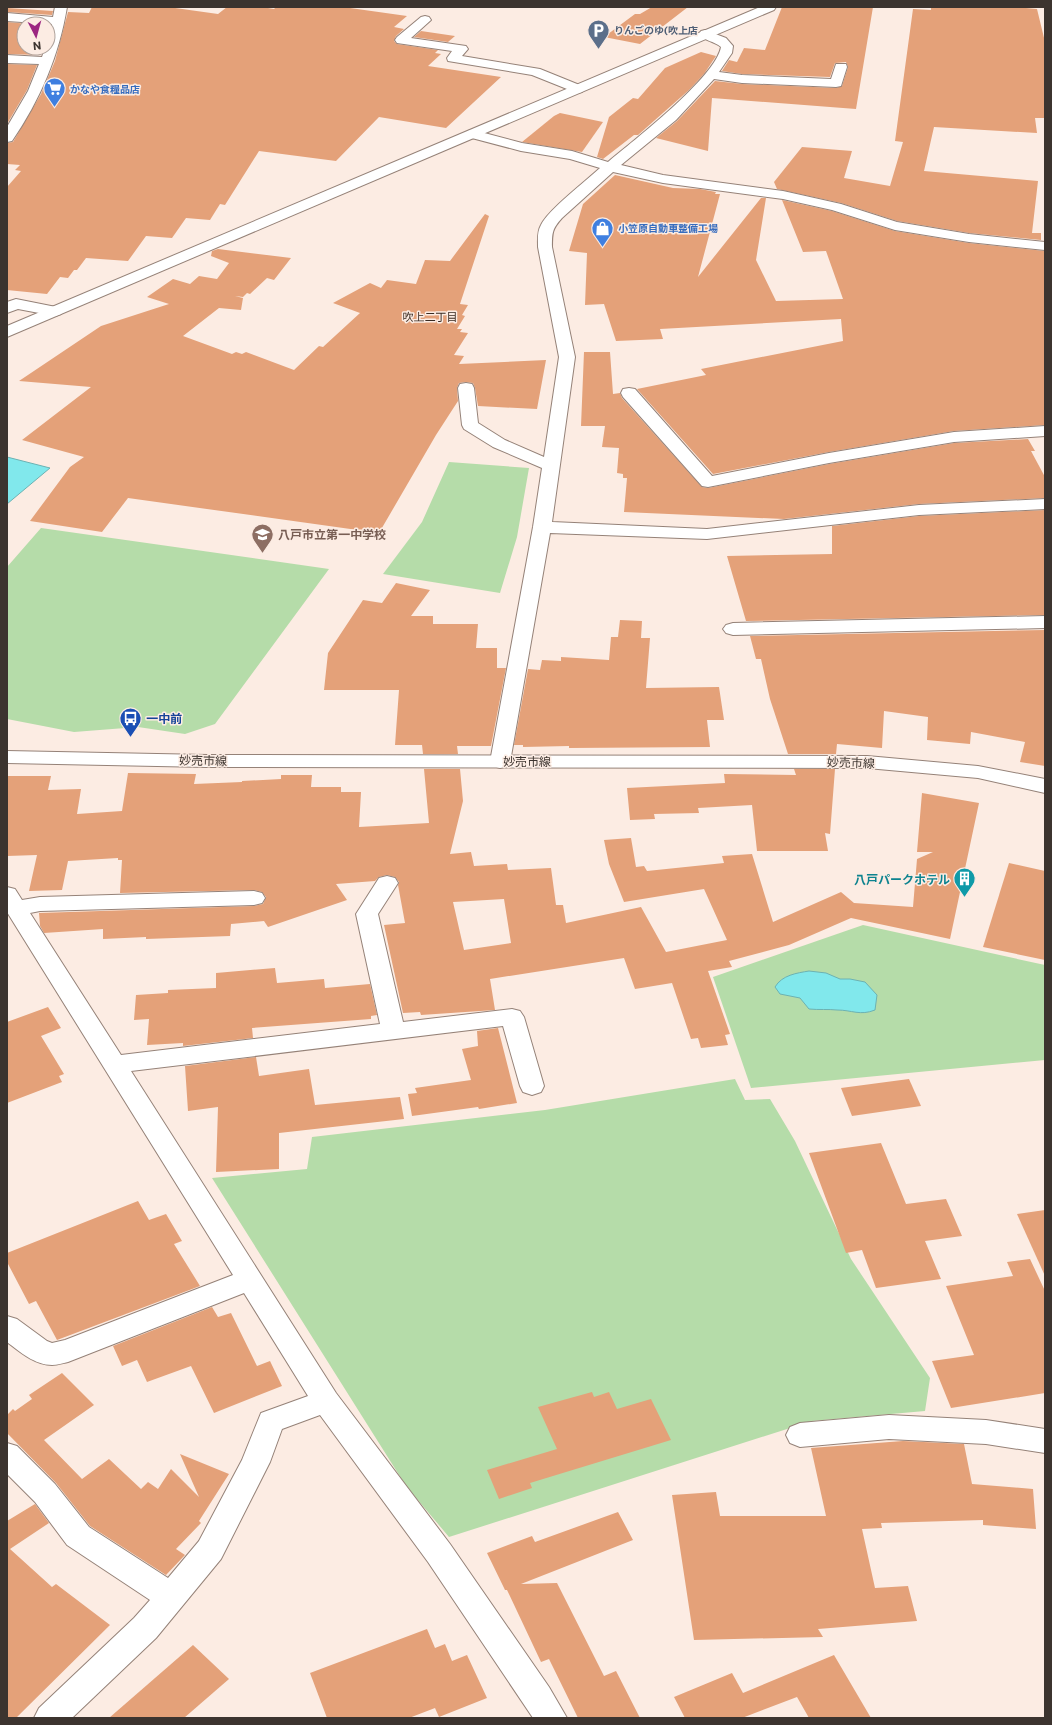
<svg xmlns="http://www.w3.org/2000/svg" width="1052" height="1725" font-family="Commissioner,'Noto Sans JP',sans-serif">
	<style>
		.green { fill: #b5dca9 }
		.water { fill: #81e8ec; stroke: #6cb2b3 }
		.building { fill: #e4a179; fill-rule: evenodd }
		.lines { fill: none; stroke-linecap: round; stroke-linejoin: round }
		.street-casing { stroke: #958278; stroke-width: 2 }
		.secondary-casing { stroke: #958278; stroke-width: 2 }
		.street { fill: #fff; fill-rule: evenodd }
		.secondary { fill: #fff; fill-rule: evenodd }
		.labels { text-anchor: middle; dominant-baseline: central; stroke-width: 3; stroke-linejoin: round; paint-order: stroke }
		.far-service-label { font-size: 10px; font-weight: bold; fill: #4e5e75; stroke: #fcece3; text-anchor: start }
		.far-shop-label { font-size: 10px; font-weight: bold; fill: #366cbe; stroke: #fcece3; text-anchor: start }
		.far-neighbourhood-label { font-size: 11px; fill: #392a21; stroke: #fcece3 }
		.education-label { font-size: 12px; font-weight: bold; fill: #785e54; stroke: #fcece3; text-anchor: start }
		.transit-label { font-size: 12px; font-weight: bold; fill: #164399; stroke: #fcece3; text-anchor: start }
		.street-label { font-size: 12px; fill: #3c342f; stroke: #fcece3 }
		.culture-label { font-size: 12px; font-weight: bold; fill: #0d838f; stroke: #fcece3; text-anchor: end }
	</style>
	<rect width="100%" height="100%" fill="#fcece3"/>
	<g class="green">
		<path d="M 449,462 L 529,468 L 517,537 L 500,593 L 383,574 L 422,522 Z"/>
		<path d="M 41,528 L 329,569 L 215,724 L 185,734 L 138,727 L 74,732 L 7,719 L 7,567 Z"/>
		<path d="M 863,925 L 1045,965 L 1045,1060 L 751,1088 L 713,977 Z"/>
		<path d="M 735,1079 L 745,1100 L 770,1099 L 795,1141 L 851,1259 L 930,1378 L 925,1411 L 812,1421 L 449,1537 L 406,1486 L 212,1178 L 307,1169 L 312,1137 L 545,1110 Z"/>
	</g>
	<g class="water">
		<path d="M 7,457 L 50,468 L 7,504 Z"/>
		<path d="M 809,971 L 826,973 L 840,979 L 850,979 L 865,982 L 877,995 L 875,1010 C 860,1016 852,1010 837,1010 C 828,1009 819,1010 809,1009 L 800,998 L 780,994 L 775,987 C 782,975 797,973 809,971 Z"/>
	</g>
	<g class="building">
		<path d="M 92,7 L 168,7 L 218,14 L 227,7 L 262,7 L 274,9 L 276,7 L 343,7 L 407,16 L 394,27 L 404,29 L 396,36 L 394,41 L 397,44 L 438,50 L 435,53 L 441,54 L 428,66 L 501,77 L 446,128 L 379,117 L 336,161 L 259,151 L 225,205 L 220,204 L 210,220 L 186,218 L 172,238 L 146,236 L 128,261 L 86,258 L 77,270 L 74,270 L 68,278 L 60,277 L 47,294 L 7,290 L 7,187 L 21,171 L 15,170 L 20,165 L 7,164 L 7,143 L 13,142 L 41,94 L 55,61 L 68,12 L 89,13 Z"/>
		<path d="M 652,7 L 688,7 L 640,44 L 604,37 L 635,14 L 640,14 Z"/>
		<path d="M 782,7 L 873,7 L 856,109 L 712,98 L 708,151 L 656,138 L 677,121 L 715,81 L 742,84 L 836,88 L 842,86 L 848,67 L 846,62 L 835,63 L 830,77 L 742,74 L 722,71 L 729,60 L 737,62 L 744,48 L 765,50 Z"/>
		<path d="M 931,7 L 1025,7 L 1026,8 L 1037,9 L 1045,42 L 1045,118 L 1035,118 L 1037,133 L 934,127 L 924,171 L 1038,181 L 1032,233 L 1041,233 L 1041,240 L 969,233 L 897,221 L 841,203 L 777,189 L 774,182 L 802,147 L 852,151 L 844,178 L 890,186 L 903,142 L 895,141 L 913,9 L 931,10 Z"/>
		<path d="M 7,8 L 53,11 L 52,15 L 7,12 Z"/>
		<path d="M 7,22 L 29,24 L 24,24 L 24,48 L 43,48 L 41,55 L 7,54 Z"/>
		<path d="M 421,31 L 455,36 L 448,42 L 414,37 Z"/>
		<path d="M 701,52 L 716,56 L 704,74 L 689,90 L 638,135 L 634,135 L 603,159 L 597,157 L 609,117 L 633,98 L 638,99 L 665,68 Z"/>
		<path d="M 7,64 L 37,65 L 27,90 L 7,124 Z"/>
		<path d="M 560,113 L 603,122 L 582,152 L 522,142 L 554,116 Z"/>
		<path d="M 615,175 L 673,188 L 700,189 L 716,192 L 715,194 L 720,194 L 698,277 L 761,198 L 766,198 L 756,260 L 776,301 L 843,299 L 826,251 L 803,252 L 782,200 L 832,211 L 895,231 L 969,243 L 1045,251 L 1045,425 L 954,431 L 829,452 L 713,474 L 637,389 L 706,375 L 701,369 L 843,341 L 841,319 L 660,329 L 663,339 L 616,341 L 604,304 L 585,305 L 587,253 L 569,251 L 583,204 Z"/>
		<path d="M 485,214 L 489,216 L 460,304 L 468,305 L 462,315 L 465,316 L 457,329 L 462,329 L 460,332 L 468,333 L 454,355 L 464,356 L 459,364 L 546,360 L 537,409 L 478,406 L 475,388 L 473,383 L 466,382 L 459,383 L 457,388 L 458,401 L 436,435 L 379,533 L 128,498 L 102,532 L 30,521 L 70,467 L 84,457 L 22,440 L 91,387 L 19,381 L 101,326 L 169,304 L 147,297 L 173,279 L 190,284 L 199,276 L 217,279 L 229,263 L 211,256 L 212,251 L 218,249 L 291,258 L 274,280 L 267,278 L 250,294 L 247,293 L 243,297 L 235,296 L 243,298 L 241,310 L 219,308 L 183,336 L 232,354 L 236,352 L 242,354 L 246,352 L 294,370 L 319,346 L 323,347 L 360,313 L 333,303 L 370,283 L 381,288 L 387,280 L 416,284 L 425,260 L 450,261 Z"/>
		<path d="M 584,352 L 610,352 L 613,394 L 620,393 L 622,398 L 702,487 L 708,488 L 829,464 L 954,443 L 1028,439 L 1035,451 L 1031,451 L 1045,477 L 1045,498 L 919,504 L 784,519 L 624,512 L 627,478 L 623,478 L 623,474 L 617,473 L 619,448 L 602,447 L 605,426 L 581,426 Z"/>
		<path d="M 1045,510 L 1045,615 L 746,621 L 727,556 L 832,554 L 832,526 L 919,516 Z"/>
		<path d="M 396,583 L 430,590 L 411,616 L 433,616 L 433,624 L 478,624 L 476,648 L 497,648 L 497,668 L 506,668 L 491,746 L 457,746 L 458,754 L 423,754 L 422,745 L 395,745 L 399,690 L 324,690 L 328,653 L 363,600 L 382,603 Z"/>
		<path d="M 620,620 L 642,621 L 641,638 L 650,638 L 646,688 L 719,687 L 724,720 L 707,720 L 710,747 L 569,748 L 569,746 L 523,747 L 523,745 L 514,745 L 528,669 L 540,670 L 542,660 L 561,661 L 561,657 L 609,660 L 611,637 L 618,637 Z"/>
		<path d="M 1045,630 L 1045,766 L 1020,762 L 1025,742 L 971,732 L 970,744 L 927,740 L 928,717 L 884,711 L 882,748 L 837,744 L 836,754 L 788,754 L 770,699 L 761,659 L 756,659 L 750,636 Z"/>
		<path d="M 424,769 L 460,769 L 463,801 L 450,854 L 471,852 L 474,866 L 507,864 L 508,870 L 551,868 L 556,905 L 563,905 L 566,923 L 641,907 L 666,952 L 727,940 L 704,889 L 624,902 L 609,864 L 604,840 L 631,838 L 636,867 L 644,866 L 647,871 L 724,863 L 722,856 L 752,854 L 773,922 L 841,892 L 854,903 L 913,907 L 917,859 L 933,852 L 917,852 L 922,793 L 979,803 L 950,939 L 851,918 L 789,945 L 729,961 L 732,967 L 708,971 L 730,1034 L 725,1035 L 728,1045 L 701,1048 L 698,1038 L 691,1039 L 672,983 L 635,989 L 624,958 L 490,979 L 495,1010 L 421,1015 L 420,1012 L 403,1013 L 384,925 L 405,923 L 398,885 L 399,882 L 395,877 L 387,875 L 379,877 L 375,881 L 336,884 L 347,900 L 268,927 L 264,921 L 231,924 L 230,936 L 146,939 L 146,937 L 103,939 L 103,929 L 44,933 L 40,926 L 39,913 L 254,906 L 263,904 L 266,897 L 262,892 L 254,890 L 120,893 L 122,860 L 118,860 L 118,858 L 68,861 L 62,890 L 29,891 L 37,855 L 7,856 L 7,776 L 51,776 L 48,790 L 81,789 L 77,814 L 122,811 L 128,773 L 196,774 L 194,784 L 242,782 L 242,781 L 281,779 L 281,775 L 312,775 L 311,787 L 341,787 L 341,792 L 361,792 L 359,827 L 429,823 ZM 504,899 L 511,943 L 464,950 L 453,902 Z"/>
		<path d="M 794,769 L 835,769 L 830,834 L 825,833 L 828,851 L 757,851 L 752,805 L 698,808 L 699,813 L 654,814 L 655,819 L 630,820 L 627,788 L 725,783 L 724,774 L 796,775 Z"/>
		<path d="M 1009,863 L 1045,871 L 1045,960 L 983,947 Z"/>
		<path d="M 275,968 L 277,983 L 324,979 L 325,988 L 370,984 L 377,1015 L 371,1016 L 371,1019 L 252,1028 L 253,1038 L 183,1046 L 183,1043 L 147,1045 L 149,1019 L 134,1020 L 136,995 L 168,993 L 168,990 L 216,988 L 216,973 Z"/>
		<path d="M 48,1007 L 61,1028 L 41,1036 L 64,1074 L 59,1076 L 62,1082 L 7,1103 L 7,1022 Z"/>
		<path d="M 498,1028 L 517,1103 L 479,1109 L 478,1107 L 412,1116 L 408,1094 L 417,1093 L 415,1088 L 471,1080 L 462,1049 L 478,1046 L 477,1031 Z"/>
		<path d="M 256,1057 L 259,1076 L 309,1069 L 315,1105 L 400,1097 L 404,1119 L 279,1133 L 279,1169 L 216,1172 L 218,1107 L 188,1111 L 185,1066 Z"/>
		<path d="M 909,1079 L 921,1106 L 852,1116 L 841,1088 Z"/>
		<path d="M 881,1143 L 906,1204 L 946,1199 L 962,1236 L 925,1241 L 941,1279 L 876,1288 L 862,1250 L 846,1253 L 809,1153 Z"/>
		<path d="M 138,1201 L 149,1220 L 166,1214 L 182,1241 L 174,1244 L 200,1286 L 57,1340 L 36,1301 L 29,1304 L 7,1262 L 7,1253 Z"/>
		<path d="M 1045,1210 L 1045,1276 L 1017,1214 Z"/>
		<path d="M 1030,1259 L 1045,1291 L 1045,1393 L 951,1408 L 932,1361 L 974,1355 L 946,1286 L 1013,1276 L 1007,1262 Z"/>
		<path d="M 212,1307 L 218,1317 L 231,1313 L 257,1366 L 270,1361 L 282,1386 L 214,1413 L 191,1366 L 147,1382 L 137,1360 L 122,1366 L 113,1346 Z"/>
		<path d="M 62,1373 L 94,1405 L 44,1440 L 82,1479 L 109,1459 L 141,1489 L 148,1482 L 158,1489 L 171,1469 L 199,1497 L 180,1454 L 229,1474 L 199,1521 L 201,1523 L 176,1549 L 185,1555 L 166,1575 L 90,1526 L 56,1483 L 7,1433 L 7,1415 L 13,1409 L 15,1411 L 32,1399 L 29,1395 Z"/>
		<path d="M 592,1392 L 594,1397 L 609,1392 L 617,1409 L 651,1399 L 671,1440 L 530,1483 L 532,1488 L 499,1499 L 487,1470 L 557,1449 L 538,1407 Z"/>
		<path d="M 903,1441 L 964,1444 L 972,1484 L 1033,1489 L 1036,1529 L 983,1525 L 983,1520 L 881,1523 L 882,1528 L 862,1529 L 875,1588 L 908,1586 L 917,1621 L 818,1629 L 823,1637 L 694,1640 L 672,1495 L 716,1492 L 720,1516 L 826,1516 L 811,1448 Z"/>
		<path d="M 35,1504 L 49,1523 L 10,1549 L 52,1587 L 56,1584 L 110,1625 L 16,1718 L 7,1718 L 7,1521 Z"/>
		<path d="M 618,1512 L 633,1540 L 521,1584 L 557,1583 L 604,1676 L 616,1671 L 640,1718 L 578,1718 L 549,1659 L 541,1662 L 507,1590 L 505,1590 L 487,1553 L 532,1536 L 535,1542 Z"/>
		<path d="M 427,1629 L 435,1648 L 445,1644 L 452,1661 L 467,1655 L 487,1698 L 439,1717 L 435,1708 L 409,1718 L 327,1718 L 310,1673 Z"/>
		<path d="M 193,1645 L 229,1679 L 184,1718 L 109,1718 Z"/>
		<path d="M 834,1655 L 871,1718 L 809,1718 L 797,1697 L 742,1718 L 685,1718 L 674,1697 L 732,1673 L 743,1693 Z"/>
	</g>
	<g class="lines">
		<defs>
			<g id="street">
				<path d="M 55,7 L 67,7 C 59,56 40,100 12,141 L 7,142 L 7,127 L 28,91 L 39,64 L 7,63 L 7,55 L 42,57 L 45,48 L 48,48 L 48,40 L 52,24 L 7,21 L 7,13 L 53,17 Z"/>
				<path d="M 425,16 L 429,17 L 431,20 L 411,38 L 466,46 L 468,49 L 462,56 L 540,69 L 582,86 L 584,89 L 582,92 L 577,93 L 532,75 L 448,61 L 447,58 L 452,51 L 397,43 L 395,40 L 397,37 L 421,17 Z"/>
				<path d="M 705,30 L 726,38 L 733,46 L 732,53 L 719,72 L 742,75 L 831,79 L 836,64 L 846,64 L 847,67 L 841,86 L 836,87 L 742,83 L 714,79 L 676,120 L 621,165 L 663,175 L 783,191 L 841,204 L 897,222 L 969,234 L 1045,242 L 1045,250 L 969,242 L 895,230 L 832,210 L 783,199 L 663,183 L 613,172 L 562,218 C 552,229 552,233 552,247 L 575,357 L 552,522 L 707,529 L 919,505 L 1045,499 L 1045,509 L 919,515 L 707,539 L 550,533 L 510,762 L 507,766 L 500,768 L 493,766 L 490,762 L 533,527 L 542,468 L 493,447 L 464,429 L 462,425 L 458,388 L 460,384 L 466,383 L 472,384 L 474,388 L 478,423 L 505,440 L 544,457 L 559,357 L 538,247 C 538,239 537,232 541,225 C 548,210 586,181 600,168 L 570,159 L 521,151 L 468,137 L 466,134 L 468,131 L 473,130 L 522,143 L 572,151 L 608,162 C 633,141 716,77 721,47 C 714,41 704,41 699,34 L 701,31 Z"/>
				<path d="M 16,299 L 61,308 L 63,311 L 61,314 L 55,316 L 18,309 L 7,313 L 7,302 Z"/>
				<path d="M 629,388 L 635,389 L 712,476 L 829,453 L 954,432 L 1045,426 L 1045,436 L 954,442 L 829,463 L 708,487 L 702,486 L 623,397 L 621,393 L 623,389 Z"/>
				<path d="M 1045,616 L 1045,628 L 733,635 L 726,633 L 723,629 L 726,625 L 733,623 Z"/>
				<path d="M 387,876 L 395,878 L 398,883 L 378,914 L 403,1022 L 512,1009 L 520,1011 L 524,1017 L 544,1086 L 541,1092 L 532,1095 L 523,1092 L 520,1086 L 503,1026 L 131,1071 L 336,1393 L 450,1544 L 549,1687 L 567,1718 L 533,1718 L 428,1562 L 320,1415 L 282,1429 L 270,1462 L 221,1559 L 156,1638 L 72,1718 L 34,1718 L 39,1708 L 134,1618 L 150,1600 L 67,1545 L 35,1502 L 7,1474 L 7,1443 L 17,1446 L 55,1484 L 89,1527 L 168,1578 L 199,1541 L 242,1460 L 261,1413 L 308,1396 L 244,1293 L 68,1362 C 63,1363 57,1365 52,1365 C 35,1365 20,1352 7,1342 L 7,1316 L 17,1319 L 47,1341 L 52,1343 L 65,1340 L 233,1275 L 7,912 L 7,887 L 15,889 L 22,900 L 40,897 L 254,891 L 262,893 L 265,898 L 262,903 L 254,905 L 40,911 L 30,913 L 121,1055 L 380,1024 L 356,914 L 379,878 Z"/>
				<path d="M 889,1415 L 986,1420 L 1045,1429 L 1045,1453 L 986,1444 L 889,1439 L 800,1447 L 790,1443 L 786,1435 L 790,1427 L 800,1423 Z"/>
			</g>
			<g id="secondary">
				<path d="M 760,7 L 776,7 L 774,10 L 7,337 L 7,326 Z"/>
				<path d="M 7,751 L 207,755 L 867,756 L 978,766 L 1045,779 L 1045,793 L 978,778 L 867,768 L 207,767 L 7,763 Z"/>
			</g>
		</defs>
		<use href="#street" class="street-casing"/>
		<use href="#secondary" class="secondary-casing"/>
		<use href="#street" class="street"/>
		<use href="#secondary" class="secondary"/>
	</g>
	<defs>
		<symbol id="parking-pin" viewBox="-11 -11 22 30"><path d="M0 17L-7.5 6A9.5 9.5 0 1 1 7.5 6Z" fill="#5c6f8a" stroke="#fcece3"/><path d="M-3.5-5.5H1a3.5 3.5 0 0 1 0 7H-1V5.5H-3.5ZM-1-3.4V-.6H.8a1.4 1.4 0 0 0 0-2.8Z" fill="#fff"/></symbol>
		<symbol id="supermarket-pin" viewBox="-11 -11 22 30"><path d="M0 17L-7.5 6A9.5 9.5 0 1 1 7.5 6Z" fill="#3f7fe0" stroke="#fcece3"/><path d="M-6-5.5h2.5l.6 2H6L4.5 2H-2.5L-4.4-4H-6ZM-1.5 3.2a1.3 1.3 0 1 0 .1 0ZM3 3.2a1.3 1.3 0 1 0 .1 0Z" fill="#fff"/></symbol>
		<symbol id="shop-pin" viewBox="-11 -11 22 30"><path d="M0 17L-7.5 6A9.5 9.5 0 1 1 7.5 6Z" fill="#3f7fe0" stroke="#fcece3"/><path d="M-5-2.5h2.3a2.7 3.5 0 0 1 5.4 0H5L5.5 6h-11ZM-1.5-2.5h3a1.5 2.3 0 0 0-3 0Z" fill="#fff"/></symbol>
		<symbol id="school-pin" viewBox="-11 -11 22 30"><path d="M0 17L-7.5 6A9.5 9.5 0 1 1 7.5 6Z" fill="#8d6e63" stroke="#fcece3"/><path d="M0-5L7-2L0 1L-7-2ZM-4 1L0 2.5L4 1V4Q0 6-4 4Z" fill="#fff"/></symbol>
		<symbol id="bus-pin" viewBox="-11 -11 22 30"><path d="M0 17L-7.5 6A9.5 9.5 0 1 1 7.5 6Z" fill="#1a4fb4" stroke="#fcece3"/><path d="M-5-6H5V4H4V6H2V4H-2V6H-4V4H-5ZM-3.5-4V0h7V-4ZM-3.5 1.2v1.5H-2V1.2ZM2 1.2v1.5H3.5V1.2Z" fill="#fff"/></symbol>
		<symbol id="building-pin" viewBox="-11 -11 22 30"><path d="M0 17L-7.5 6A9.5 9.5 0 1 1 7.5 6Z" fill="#0f9aa8" stroke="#fcece3"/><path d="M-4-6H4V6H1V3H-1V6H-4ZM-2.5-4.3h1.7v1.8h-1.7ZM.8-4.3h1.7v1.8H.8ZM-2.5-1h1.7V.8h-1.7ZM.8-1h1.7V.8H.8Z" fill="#fff"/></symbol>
	</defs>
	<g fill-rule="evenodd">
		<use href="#parking-pin" x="586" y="18" width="25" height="34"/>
		<use href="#supermarket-pin" x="42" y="76" width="25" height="34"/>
		<use href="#shop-pin" x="590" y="216" width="25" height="34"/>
		<use href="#school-pin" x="250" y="522" width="25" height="34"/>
		<use href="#bus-pin" x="118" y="706" width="25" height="34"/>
		<use href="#building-pin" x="952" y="866" width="25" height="34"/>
	</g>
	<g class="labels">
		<g class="far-service-label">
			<text x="614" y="30">りんごのゆ(吹上店</text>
		</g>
		<g class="far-shop-label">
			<text x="70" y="89">かなや食糧品店</text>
			<text x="618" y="228">小笠原自動車整備工場</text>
		</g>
		<g class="far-neighbourhood-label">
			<text x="430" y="316">吹上二丁目</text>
		</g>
		<g class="education-label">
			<text x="278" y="534">八戸市立第一中学校</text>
		</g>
		<g class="transit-label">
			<text x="146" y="718">一中前</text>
		</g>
		<g class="street-label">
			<text transform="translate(203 760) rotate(1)">妙売市線</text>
			<text x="527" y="761">妙売市線</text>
			<text transform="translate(851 762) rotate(2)">妙売市線</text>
		</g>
		<g class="culture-label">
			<text x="950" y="879">八戸パークホテル</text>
		</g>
	</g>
	<rect width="1052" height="1725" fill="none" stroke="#3c342f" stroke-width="16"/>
	<g transform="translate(36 36) rotate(174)"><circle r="19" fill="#fcece3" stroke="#afa29b"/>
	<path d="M0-3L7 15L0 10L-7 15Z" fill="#9c2681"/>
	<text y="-6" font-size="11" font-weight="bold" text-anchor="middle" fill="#3c342f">N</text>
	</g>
</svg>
